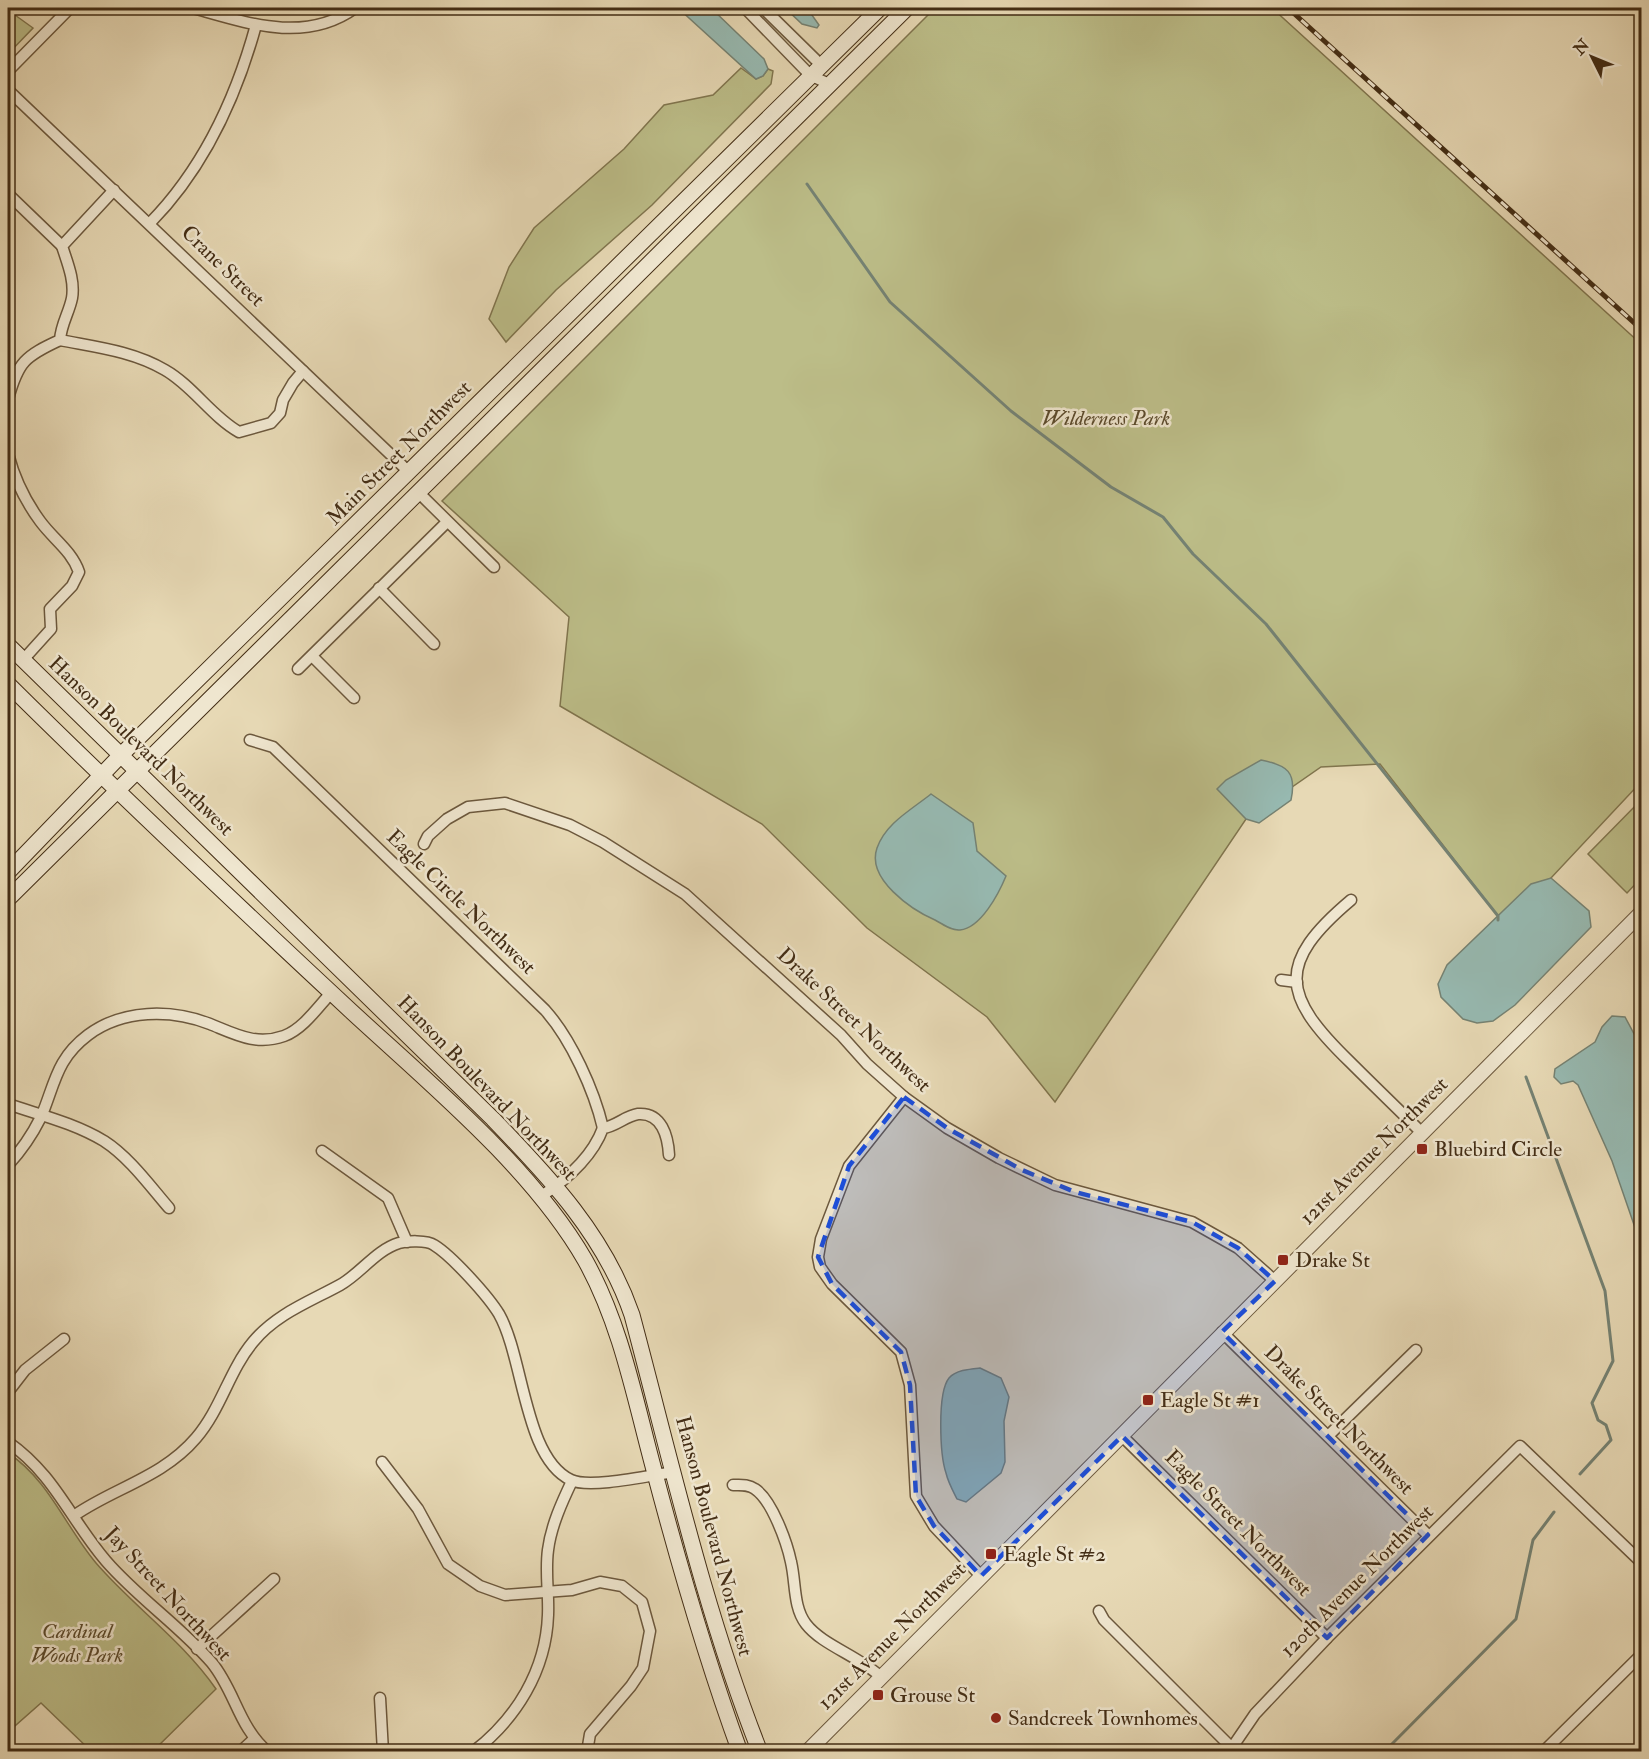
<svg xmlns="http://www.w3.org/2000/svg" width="1649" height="1759" font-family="'IM FELL Double Pica',serif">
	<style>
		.green { fill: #bcbd88; stroke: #80754e; stroke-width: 1.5 }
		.water { fill: #97bab2; stroke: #758273; stroke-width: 1.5 }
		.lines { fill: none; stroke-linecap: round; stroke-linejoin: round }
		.stream { stroke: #758273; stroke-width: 3 }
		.minor-casing { stroke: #6c583d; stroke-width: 13 }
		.tertiary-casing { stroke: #6c583d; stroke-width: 16 }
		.secondary-casing { stroke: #432d15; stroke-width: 17 }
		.minor { stroke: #efe6cf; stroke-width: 10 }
		.tertiary { stroke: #efe6cf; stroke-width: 14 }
		.secondary { stroke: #efe6cf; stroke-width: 15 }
		.rail-casing { stroke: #432d15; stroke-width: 5 }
		.rail { stroke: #efe6cf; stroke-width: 3; stroke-dasharray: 9; stroke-linecap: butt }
		.marked { fill: #1d4ed8; fill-opacity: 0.2; stroke: #1d4ed8; stroke-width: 4.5; stroke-dasharray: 12 8; stroke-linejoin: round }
		.poi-dot { fill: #8f2418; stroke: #efe6cf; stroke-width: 2 }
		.labels { text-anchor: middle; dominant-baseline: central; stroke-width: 5; stroke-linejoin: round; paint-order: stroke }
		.street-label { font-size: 21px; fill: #432d15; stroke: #efe6cf }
		.park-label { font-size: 21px; font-style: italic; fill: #5b4a2c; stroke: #efe6cf }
		.poi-label { font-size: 21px; fill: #432d15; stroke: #efe6cf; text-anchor: start }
	</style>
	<rect width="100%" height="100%" fill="#e7d9b5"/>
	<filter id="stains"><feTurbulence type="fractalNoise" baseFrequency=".00333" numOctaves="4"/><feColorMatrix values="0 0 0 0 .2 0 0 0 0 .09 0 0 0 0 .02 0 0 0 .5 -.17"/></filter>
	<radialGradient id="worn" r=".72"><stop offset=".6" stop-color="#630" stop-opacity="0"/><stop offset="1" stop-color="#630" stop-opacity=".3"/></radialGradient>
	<g class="green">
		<path d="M 935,8 L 1272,8 L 1641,344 L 1641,782 L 1551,878 L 1498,916 L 1380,764 L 1321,767 L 1246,819 L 1055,1102 L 987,1017 L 867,928 L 762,824 L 560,706 L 569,617 L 442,501 Z"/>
		<path d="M 8,10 L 33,28 L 8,54 Z"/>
		<path d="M 741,68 L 756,79 L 763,76 L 768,69 L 773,71 L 771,84 L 652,205 L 556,290 L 506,342 L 489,319 L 509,267 L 534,228 L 624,149 L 664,105 L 713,95 Z"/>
		<path d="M 1641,800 L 1641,878 L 1627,893 L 1588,854 Z"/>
		<path d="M 8,1453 C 49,1480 65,1526 96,1563 C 134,1607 183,1641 216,1689 L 153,1751 L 91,1751 L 41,1703 L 8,1732 Z"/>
	</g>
	<g class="water">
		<path d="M 678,8 L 711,8 L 764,59 L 768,69 L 763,76 L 756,79 Z"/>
		<path d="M 785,8 L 807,8 L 819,25 L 817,28 L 802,24 Z"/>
		<path d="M 1261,760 C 1287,765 1297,772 1291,800 L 1259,823 L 1246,819 L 1217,789 L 1226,780 Z"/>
		<path d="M 931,794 L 973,823 L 977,851 L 1006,876 C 999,893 981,928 960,930 C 951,931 943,924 935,920 C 912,910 866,879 877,848 C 886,823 911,810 931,794 Z"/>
		<path d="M 1551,878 L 1589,911 L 1591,927 L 1515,1005 L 1493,1021 L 1477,1023 L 1463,1019 L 1441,997 L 1438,984 L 1447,965 L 1531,884 Z"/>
		<path d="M 1612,1016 L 1625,1017 L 1641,1047 L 1641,1245 L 1612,1161 L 1578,1085 L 1573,1081 L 1561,1084 L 1554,1077 L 1555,1069 L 1595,1042 L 1602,1027 Z"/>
		<path d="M 980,1368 L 1001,1378 L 1009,1397 L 1004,1421 L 1005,1462 L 1001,1473 L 966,1502 L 957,1499 C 953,1491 948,1482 946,1473 C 940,1455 937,1393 949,1378 C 956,1370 970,1369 980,1368 Z"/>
	</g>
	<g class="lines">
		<g class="stream">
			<path d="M 807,184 L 890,302 L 1011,411 L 1111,487 L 1163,517 L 1193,554 L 1266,624 L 1498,916 L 1498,920"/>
			<path d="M 1526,1077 L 1605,1291 L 1613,1361 L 1592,1403 L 1598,1420 L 1606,1425 L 1611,1440 L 1580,1474"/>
			<path d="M 1384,1752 L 1516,1619 L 1533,1540 L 1554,1512"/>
		</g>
		<defs>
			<g id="minor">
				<path d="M 193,8 C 247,23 305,44 355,8"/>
				<path d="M 745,8 L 810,75 L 829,84"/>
				<path d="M 763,8 L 821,65"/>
				<path d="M 8,71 L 70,8"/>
				<path d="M 8,90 L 409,472"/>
				<path d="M 8,194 L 62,246"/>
				<path d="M 150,223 C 203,169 236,98 256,25"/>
				<path d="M 60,340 C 95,347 133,351 165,370 C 193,386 211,416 239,432 L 271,423 L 280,413 L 283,400 L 293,383 L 303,371"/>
				<path d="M 8,399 C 18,362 25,356 60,340 C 61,324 69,313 72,298 C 75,280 67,262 62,246 L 114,190"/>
				<path d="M 8,454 C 14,477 26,502 40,521 C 53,539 72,551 79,572 L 72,586 L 50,609 L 51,629 L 23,660"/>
				<path d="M 419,493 L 494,567"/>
				<path d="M 379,588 L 434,644"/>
				<path d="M 312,656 L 354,698"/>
				<path d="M 298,669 L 447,522"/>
				<path d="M 250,740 L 273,747 L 545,1010 C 571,1039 594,1090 603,1128"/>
				<path d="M 424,844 L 428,836 L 447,819 L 468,807 L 505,803 L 570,825 L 603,842 L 685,894 L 841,1035 L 867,1064 L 904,1097 L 947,1128 L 999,1158 L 1055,1185 L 1192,1222 L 1238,1248 L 1275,1281"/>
				<path d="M 1351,900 C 1275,964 1282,996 1350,1062 C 1374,1086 1398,1109 1422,1133"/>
				<path d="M 1281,980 L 1297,982"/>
				<path d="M 904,1097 L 849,1166 L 821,1239 L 818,1257 L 820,1267 L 832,1284 L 901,1352 L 910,1385 L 916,1496 L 934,1526 L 981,1576"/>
				<path d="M 8,1104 C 40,1115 74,1123 104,1141 C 129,1157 150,1186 169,1208"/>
				<path d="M 322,1151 L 388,1198 L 407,1242"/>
				<path d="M 8,1165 C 21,1151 32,1135 41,1117 C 55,1084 56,1059 88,1035 C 123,1009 171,1009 210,1024 C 235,1034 256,1046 284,1036 C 303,1029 318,1007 331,993"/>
				<path d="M 540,1197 C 566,1180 592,1158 603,1128 C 617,1126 625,1116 638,1114 C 662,1112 668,1137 669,1155"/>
				<path d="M 1222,1332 L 1428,1535"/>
				<path d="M 8,1392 L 25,1370 L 64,1339"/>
				<path d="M 1329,1435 L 1416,1350"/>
				<path d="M 1122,1436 L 1327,1638"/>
				<path d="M 8,1442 C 55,1475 70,1519 106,1561 C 138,1598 180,1626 212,1663 C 235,1691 239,1728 268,1752"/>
				<path d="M 382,1462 L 418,1509 L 448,1564 L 480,1586 L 505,1595 L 572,1590 L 600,1582 L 622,1586 L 642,1602 L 650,1631 L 643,1668 L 631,1686 L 590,1734 L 587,1752"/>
				<path d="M 733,1485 C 741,1485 748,1484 755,1489 C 772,1500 787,1543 791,1562 C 796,1583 793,1607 806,1624 C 822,1645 859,1656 881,1677"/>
				<path d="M 75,1515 C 114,1488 163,1477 196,1438 C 221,1409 229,1371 253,1342 C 276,1314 309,1302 340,1285 C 360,1274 376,1250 399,1243 C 407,1241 427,1240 434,1245 C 452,1256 488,1296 499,1314 C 524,1358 524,1458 571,1480 C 590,1489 652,1475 674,1472"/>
				<path d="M 1099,1611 L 1104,1620 L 1231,1747"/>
				<path d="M 197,1649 L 274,1579"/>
				<path d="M 380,1698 L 383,1752"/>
				<path d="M 240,1752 L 253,1740"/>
				<path d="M 473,1752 C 516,1719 546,1671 548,1615 C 549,1593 545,1572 548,1550 C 551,1526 562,1502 572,1481"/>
				<path d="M 1229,1752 L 1255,1714 L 1327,1638 L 1520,1446 L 1642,1563"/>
				<path d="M 1543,1752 L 1642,1654"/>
			</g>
			<path id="tertiary" d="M 807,1752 L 1642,912"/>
			<g id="secondary">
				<path d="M 8,645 L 493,1119 C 550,1178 605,1236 632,1315 C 671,1461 704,1610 760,1752"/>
				<path d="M 8,684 C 120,795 236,904 352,1012 C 430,1084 532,1168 585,1260 C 621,1324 635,1400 654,1470 C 679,1565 706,1659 740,1752"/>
				<path d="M 8,872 L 120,756 L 880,8"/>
				<path d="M 8,899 L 907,8"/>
			</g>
		</defs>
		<use href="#minor" class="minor-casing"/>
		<use href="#tertiary" class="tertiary-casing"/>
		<use href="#secondary" class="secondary-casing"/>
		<use href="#minor" class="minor"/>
		<use href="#tertiary" class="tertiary"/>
		<use href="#secondary" class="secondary"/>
		<defs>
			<path id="rail" d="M 1288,8 L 1642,330"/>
		</defs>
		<use href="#rail" class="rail-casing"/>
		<use href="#rail" class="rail"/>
	</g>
	<path class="marked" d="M 904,1097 L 947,1128 L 1022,1170 L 1075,1192 L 1192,1222 L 1238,1248 L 1275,1281 L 1222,1332 L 1428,1535 L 1327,1638 L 1122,1436 L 981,1576 L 934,1526 L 916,1496 L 910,1385 L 901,1352 L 832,1284 L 818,1257 L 849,1166 Z"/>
	<g class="poi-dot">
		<rect x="1416" y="1143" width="12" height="12" rx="3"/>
		<rect x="1277" y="1254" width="12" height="12" rx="3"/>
		<rect x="1142" y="1394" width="12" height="12" rx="3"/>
		<rect x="985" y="1548" width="12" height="12" rx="3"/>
		<rect x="872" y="1689" width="12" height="12" rx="3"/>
		<circle cx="996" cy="1718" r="6"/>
	</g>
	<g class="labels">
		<g class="street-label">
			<text transform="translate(223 266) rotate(44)">Crane Street</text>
			<text transform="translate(399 453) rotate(-45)">Main Street Northwest</text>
			<text transform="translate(141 746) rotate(44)">Hanson Boulevard Northwest</text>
			<text transform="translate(461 902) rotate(44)">Eagle Circle Northwest</text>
			<text transform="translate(854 1020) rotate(43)">Drake Street Northwest</text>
			<text transform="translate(487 1088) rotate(46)">Hanson Boulevard Northwest</text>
			<text transform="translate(1374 1151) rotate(-45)">121st Avenue Northwest</text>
			<text transform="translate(1339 1420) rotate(45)">Drake Street Northwest</text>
			<text transform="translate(1238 1523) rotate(45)">Eagle Street Northwest</text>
			<text transform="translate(714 1536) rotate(75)">Hanson Boulevard Northwest</text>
			<text transform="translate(1357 1581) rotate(-45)">120th Avenue Northwest</text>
			<text transform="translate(168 1594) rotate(47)">Jay Street Northwest</text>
			<text transform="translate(892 1636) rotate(-45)">121st Avenue Northwest</text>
		</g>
		<g class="park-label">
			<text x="1106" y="418">Wilderness Park</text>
			<text x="77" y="1631">Cardinal<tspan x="77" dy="24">Woods Park</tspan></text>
		</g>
		<g class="poi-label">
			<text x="1434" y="1149">Bluebird Circle</text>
			<text x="1295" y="1260">Drake St</text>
			<text x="1160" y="1400">Eagle St #1</text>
			<text x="1003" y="1554">Eagle St #2</text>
			<text x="890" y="1695">Grouse St</text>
			<text x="1008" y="1718">Sandcreek Townhomes</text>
		</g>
	</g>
	<rect width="1649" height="1759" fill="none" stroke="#e7d9b5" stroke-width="30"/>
	<rect x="9" y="9" width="1631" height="1741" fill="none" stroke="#432d15" stroke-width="3"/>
	<rect x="15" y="15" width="1619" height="1729" fill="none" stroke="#432d15" stroke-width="1.5"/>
	<g transform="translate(1592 57) rotate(313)" stroke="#efe6cf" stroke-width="4.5" paint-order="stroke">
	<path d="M0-4.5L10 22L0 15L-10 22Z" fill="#432d15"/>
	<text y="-9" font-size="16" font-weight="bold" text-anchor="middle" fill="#432d15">N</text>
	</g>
	<rect width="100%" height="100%" filter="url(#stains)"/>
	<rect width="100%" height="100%" fill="url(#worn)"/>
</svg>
